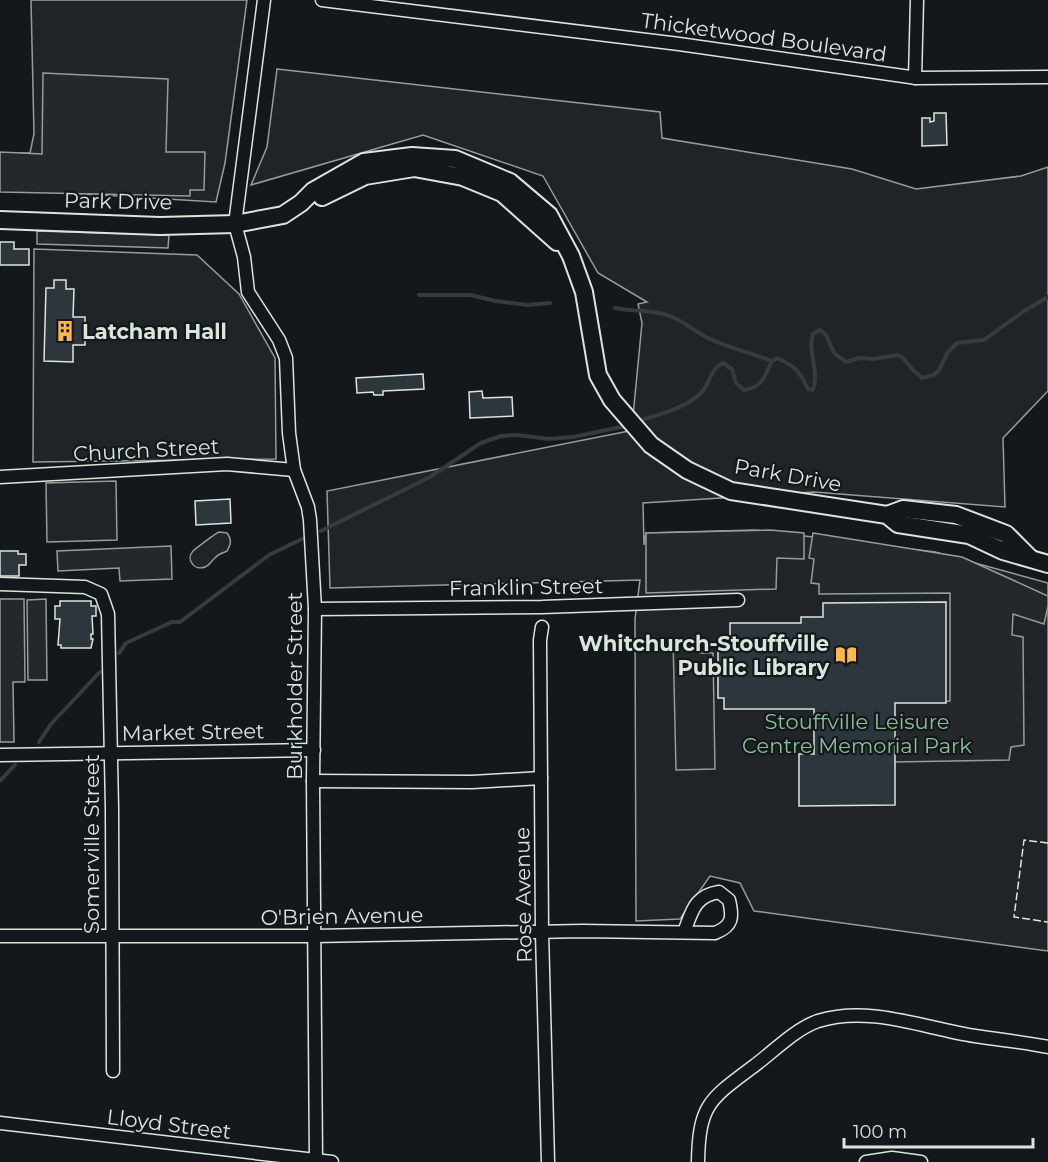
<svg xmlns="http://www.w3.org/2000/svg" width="1048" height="1162" font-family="Montserrat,sans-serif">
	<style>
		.green { fill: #202428; stroke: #939e99; stroke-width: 1.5 }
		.parking { fill: #24282b; stroke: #939e99; stroke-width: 1.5 }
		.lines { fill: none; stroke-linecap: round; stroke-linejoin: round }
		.stream { stroke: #363b3e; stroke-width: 4 }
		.building { fill: #2c363c; stroke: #d8e6dc; stroke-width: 1.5 }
		.street-casing { stroke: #d8e6dc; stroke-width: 15 }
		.secondary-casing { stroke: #d8e6dc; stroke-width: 20 }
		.street { stroke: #14181c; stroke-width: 12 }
		.secondary { stroke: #14181c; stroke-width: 16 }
		.fence { stroke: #d8e6dc; stroke-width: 1.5; stroke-dasharray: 8 3; stroke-linecap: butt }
		.labels { text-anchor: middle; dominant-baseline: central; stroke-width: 4.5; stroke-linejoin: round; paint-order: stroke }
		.street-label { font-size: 21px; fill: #d8e6dc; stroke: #14181c }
		.poi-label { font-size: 21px; font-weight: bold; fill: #d8e6dc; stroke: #14181c; text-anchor: start }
		.park-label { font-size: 21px; fill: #8ac095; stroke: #14181c }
	</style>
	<rect width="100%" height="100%" fill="#14181c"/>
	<g class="green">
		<path d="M 31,0 L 247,0 L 225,163 L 216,202 L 0,189 L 0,153 L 30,153 L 34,134 Z"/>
		<path d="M 277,69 L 660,112 L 662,138 L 852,169 L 916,189 L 1021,176 L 1048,167 L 1048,391 L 1003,438 L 1005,507 L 814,492 L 643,503 L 644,545 L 646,533 L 755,530 L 935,552 L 1048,583 L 1048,951 L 754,911 L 740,883 L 710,876 L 680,919 L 636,921 L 635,619 L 640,580 L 330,588 L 327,491 L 644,428 L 633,416 L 642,323 L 638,304 L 647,302 L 598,273 L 543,176 L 423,135 L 251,185 L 267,147 Z"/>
		<path d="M 34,249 L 197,255 L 239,294 L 275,358 L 276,459 L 33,462 Z"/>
		<path d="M 116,481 L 117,540 L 47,542 L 46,483 Z"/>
		<path d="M 219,532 L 227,533 C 232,540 231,544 227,551 C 223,553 218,554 215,558 C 211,561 210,565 205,567 C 195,571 185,560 193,551 C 195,549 216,533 219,532 Z"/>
	</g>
	<g class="parking">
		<path d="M 43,73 L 168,79 L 166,152 L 205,152 L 204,190 L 190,190 L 190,196 L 0,192 L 0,152 L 42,154 Z"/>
		<path d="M 37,231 L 169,235 L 168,248 L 37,244 Z"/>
		<path d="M 770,530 L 804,533 L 804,559 L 777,558 L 776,589 L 646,593 L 646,533 Z"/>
		<path d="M 813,533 L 962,557 L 1048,596 L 1048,606 L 1044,624 L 1013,614 L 1012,635 L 1023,637 L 1024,745 L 1011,747 L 1009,760 L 894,762 L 893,702 L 950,701 L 950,593 L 819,594 L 819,584 L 811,583 L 814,559 L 809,558 Z"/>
		<path d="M 171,546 L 172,579 L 120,581 L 119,568 L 58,571 L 57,551 Z"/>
		<path d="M 0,599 L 24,599 L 25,682 L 13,682 L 14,742 L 0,742 Z"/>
		<path d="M 46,599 L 47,680 L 28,680 L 27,600 Z"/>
		<path d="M 700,638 L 700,653 L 713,653 L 715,769 L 676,770 L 673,639 Z"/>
	</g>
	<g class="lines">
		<g class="stream">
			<path d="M 419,295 L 470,295 L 496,301 L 527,305 L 550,303"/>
			<path d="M 615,308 C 634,312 650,309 670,316 C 683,321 693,330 706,337 C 726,347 751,353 772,361"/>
			<path d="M 772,361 L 777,358 C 796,367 799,370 808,389 L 813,390 C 820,372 807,352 813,334 L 820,330 L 826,335 L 834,353 L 846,362 L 859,358 L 874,359 L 898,355 L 903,358 L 914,371 L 922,378 L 934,375 L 939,370 L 948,352 L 957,343 L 984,340 L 1024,311 L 1048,297"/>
			<path d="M 636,422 C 657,415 684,409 701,393 C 711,383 709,370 723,363 L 732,369 L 736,383 L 744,390 C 763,387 764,377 772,361"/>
			<path d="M 321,531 L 430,477 L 481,443 L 501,436 L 517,435 L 549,439 L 573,437 L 626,426"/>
			<path d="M 119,653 L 126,643 L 172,622 L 180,622 L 269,555 L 304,538"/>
			<path d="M 39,742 L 51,724 L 100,672"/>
			<path d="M 0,781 L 15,765"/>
		</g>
	</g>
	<g class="building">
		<path d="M 934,113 L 946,113 L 947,145 L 922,146 L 922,118 L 930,118 L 930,122 L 934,121 Z"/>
		<path d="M 0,242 L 14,242 L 14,249 L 29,249 L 29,265 L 0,265 Z"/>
		<path d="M 54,280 L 66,280 L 66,289 L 74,289 L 73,317 L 85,317 L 85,345 L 73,345 L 73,362 L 44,361 L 46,288 L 54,288 Z"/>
		<path d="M 423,374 L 424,389 L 383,391 L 383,395 L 374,395 L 373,392 L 357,393 L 356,378 Z"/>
		<path d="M 482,391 L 483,398 L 512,397 L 513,416 L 470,418 L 469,392 Z"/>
		<path d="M 230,499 L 231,523 L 196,525 L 195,501 Z"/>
		<path d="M 0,551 L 18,551 L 18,554 L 26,554 L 26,565 L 19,565 L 19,576 L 0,576 Z"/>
		<path d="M 60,601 L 91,601 L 91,606 L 96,606 L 96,616 L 92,616 L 93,634 L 91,634 L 91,639 L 93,639 L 91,648 L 61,648 L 61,645 L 58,645 L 60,619 L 55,619 L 55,606 L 60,606 Z"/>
		<path d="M 946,602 L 946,703 L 895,703 L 895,805 L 799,806 L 799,754 L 814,754 L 814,709 L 724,709 L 724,698 L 718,698 L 718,649 L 730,649 L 730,623 L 801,623 L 801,617 L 823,617 L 823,603 Z"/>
	</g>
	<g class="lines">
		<defs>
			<g id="street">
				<path d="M 264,0 L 235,224 L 244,257 L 248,292 L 279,340 L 286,358 L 289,433 L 294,470 L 308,507 L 310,520 L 315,609 L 313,781 L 316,1162"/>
				<path d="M 322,0 L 679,44 L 917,78 L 1048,77"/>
				<path d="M 915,78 L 917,0"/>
				<path d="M 0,477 L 227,464 L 294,470"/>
				<path d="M 0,584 L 85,587 L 101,594 L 108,614 L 112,808 L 113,1071"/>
				<path d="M 315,609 L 542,607 L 738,600"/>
				<path d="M 542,627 L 540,640 L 542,932 L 548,1162"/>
				<path d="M 0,755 L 314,750"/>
				<path d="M 313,781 L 472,782 L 541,778"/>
				<path d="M 0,936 L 314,936 L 582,931 L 715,933 C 733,926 733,917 729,900 L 719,892 C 694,896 692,912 684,932"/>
				<path d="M 0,1123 L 332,1162"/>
				<path d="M 698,1162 C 699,1104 710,1099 754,1066 C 773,1052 795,1029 818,1021 C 870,1005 923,1028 975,1036 C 1000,1040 1024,1042 1048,1047"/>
				<path d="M 866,1162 L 892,1158 L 921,1162"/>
			</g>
			<g id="secondary">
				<path d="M 322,197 L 365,176 L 414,168 L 463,177 L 502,193 L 557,242"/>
				<path d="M 0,220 L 160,226 L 235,224 L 283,215 L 301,203 L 313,191 L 364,162 L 412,156 L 455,159 L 510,182 L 549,215 L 571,256 L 584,292 L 598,375 L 612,400 L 651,445 L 687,470 L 731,491 L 887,515 L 898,524 L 969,535 L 1003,551 L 1048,564"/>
				<path d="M 887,515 L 903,509 L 956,515 L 1006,534 L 1030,558"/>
			</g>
		</defs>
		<use href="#street" class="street-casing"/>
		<use href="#secondary" class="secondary-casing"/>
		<use href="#street" class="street"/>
		<use href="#secondary" class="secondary"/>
		<path class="fence" d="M 1048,843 L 1024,840 L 1014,917 L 1048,922"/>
	</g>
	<defs>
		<symbol id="building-bare" viewBox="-9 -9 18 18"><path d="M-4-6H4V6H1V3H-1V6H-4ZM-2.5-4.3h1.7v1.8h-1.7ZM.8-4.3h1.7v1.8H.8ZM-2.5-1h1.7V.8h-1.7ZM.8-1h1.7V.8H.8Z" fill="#ffb74d" stroke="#14181c" stroke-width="2.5" paint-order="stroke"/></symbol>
		<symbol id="library-bare" viewBox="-9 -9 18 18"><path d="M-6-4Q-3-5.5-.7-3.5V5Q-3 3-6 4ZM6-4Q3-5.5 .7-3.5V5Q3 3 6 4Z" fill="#ffb74d" stroke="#14181c" stroke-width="2.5" paint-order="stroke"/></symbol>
	</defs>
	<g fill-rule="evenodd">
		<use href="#building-bare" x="50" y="316" width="30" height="30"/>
		<use href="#library-bare" x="831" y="640" width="30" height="30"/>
	</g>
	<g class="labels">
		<g class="street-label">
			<text transform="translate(764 37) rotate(8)">Thicketwood Boulevard</text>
			<text transform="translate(118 201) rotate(1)">Park Drive</text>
			<text transform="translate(146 450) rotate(-3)">Church Street</text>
			<text transform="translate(788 475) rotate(10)">Park Drive</text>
			<text transform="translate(526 587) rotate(-1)">Franklin Street</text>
			<text transform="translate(294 686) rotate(-90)">Burkholder Street</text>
			<text transform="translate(193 732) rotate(-1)">Market Street</text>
			<text transform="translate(91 844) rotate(-90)">Somerville Street</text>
			<text transform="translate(523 895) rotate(-91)">Rose Avenue</text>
			<text transform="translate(342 916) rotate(-1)">O'Brien Avenue</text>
			<text transform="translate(169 1124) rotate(7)">Lloyd Street</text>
		</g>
		<g class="poi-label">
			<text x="82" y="331">Latcham Hall</text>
			<text x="829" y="643" text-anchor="end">Whitchurch-Stouffville<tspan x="829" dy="24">Public Library</tspan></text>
		</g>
		<g class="park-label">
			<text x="857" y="721">Stouffville Leisure<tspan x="857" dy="24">Centre Memorial Park</tspan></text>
		</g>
	</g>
	<path d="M844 1138v9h189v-9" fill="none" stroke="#d8e6dc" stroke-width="3"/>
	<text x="853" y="1138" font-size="18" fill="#d8e6dc" stroke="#14181c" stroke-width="4.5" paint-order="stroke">100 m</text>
</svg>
